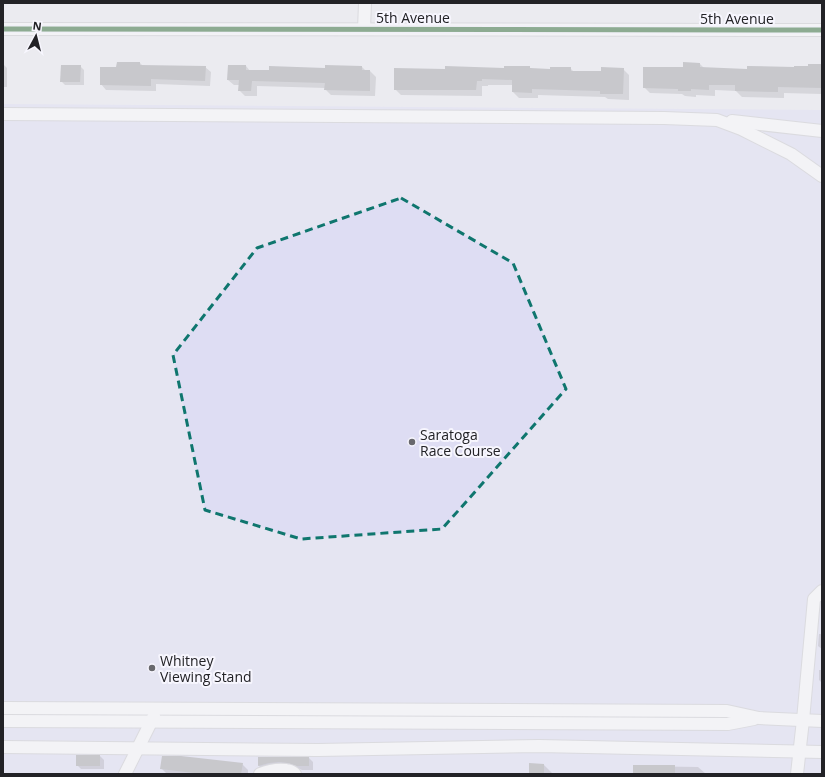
<svg xmlns="http://www.w3.org/2000/svg" width="825" height="777" font-family="'Open Sans',sans-serif">
	<style>
		.green { fill: #deddf3 }
		.shadow { fill: #0003 }
		.building { fill: #9d9da0 }
		.lines { fill: none; stroke-linecap: round; stroke-linejoin: round }
		.minor-casing { stroke: #c7c7ca; stroke-width: 14 }
		.minor { stroke: #fcfcfd; stroke-width: 12 }
		.cycleway-casing { stroke: #f7f6fe; stroke-width: 8 }
		.cycleway { stroke: #1b5e20; stroke-width: 5 }
		.marked { fill: none; stroke: #0f766e; stroke-width: 3; stroke-dasharray: 8 5; stroke-linejoin: round }
		.poi-dot { fill: #68686d; stroke: #f7f6fe; stroke-width: 1.5 }
		.labels { text-anchor: middle; dominant-baseline: central; stroke-width: 4; stroke-linejoin: round; paint-order: stroke }
		.street-label { font-size: 14px; fill: #222226; stroke: #f7f6fe }
		.poi-label { font-size: 14px; fill: #222226; stroke: #f7f6fe; text-anchor: start }
	</style>
	<rect width="100%" height="100%" fill="#ebebf0"/>
	<path class="green" d="M 3,104 L 822,110 L 822,774 L 3,774 Z"/>
	<g class="shadow">
		<path d="M 140,63 L 143,66 L 205,67 L 211,72 L 210,86 L 156,84 L 156,91 L 106,90 L 101,84 L 117,68 Z"/>
		<path d="M 3,64 L 7,68 L 7,87 L 3,87 Z"/>
		<path d="M 700,64 L 705,69 L 748,70 L 794,68 L 822,65 L 822,94 L 784,93 L 784,98 L 742,97 L 736,91 L 715,90 L 715,96 L 696,95 L 696,97 L 685,96 L 682,94 L 650,93 L 644,87 L 684,68 Z"/>
		<path d="M 80,66 L 84,70 L 84,85 L 65,85 L 61,81 Z"/>
		<path d="M 246,66 L 250,71 L 362,67 L 366,71 L 370,71 L 376,77 L 375,96 L 331,95 L 326,90 L 326,88 L 257,86 L 257,96 L 245,96 L 239,90 L 239,85 L 234,85 L 228,80 Z"/>
		<path d="M 570,68 L 574,72 L 602,72 L 623,69 L 629,75 L 629,100 L 608,99 L 605,97 L 538,95 L 538,98 L 519,98 L 513,92 L 513,85 L 488,85 L 488,86 L 482,86 L 482,96 L 401,95 L 395,89 L 531,70 L 551,70 Z"/>
		<path d="M 819,634 L 822,634 L 822,649 L 818,646 Z"/>
		<path d="M 819,670 L 822,670 L 822,683 L 819,680 Z"/>
		<path d="M 100,756 L 104,760 L 104,769 L 81,769 L 77,765 Z"/>
		<path d="M 259,758 L 309,758 L 313,762 L 313,770 L 302,770 L 293,766 L 263,770 L 259,766 Z"/>
		<path d="M 242,764 L 248,770 L 248,774 L 167,774 L 162,769 Z"/>
		<path d="M 544,765 L 552,773 L 552,774 L 530,774 Z"/>
		<path d="M 634,766 L 698,767 L 706,774 L 634,774 Z"/>
	</g>
	<g class="building">
		<path d="M 117,62 L 140,62 L 140,65 L 206,66 L 205,81 L 151,79 L 151,86 L 100,85 L 100,67 L 116,67 Z"/>
		<path d="M 683,62 L 700,63 L 700,67 L 747,69 L 747,66 L 794,67 L 794,66 L 808,66 L 808,64 L 822,64 L 822,88 L 778,87 L 778,92 L 735,91 L 735,85 L 709,85 L 709,90 L 691,89 L 691,91 L 678,91 L 678,89 L 643,88 L 643,67 L 683,67 Z"/>
		<path d="M 61,65 L 81,65 L 80,82 L 60,82 Z"/>
		<path d="M 228,65 L 246,65 L 246,70 L 269,70 L 269,66 L 325,68 L 325,65 L 362,66 L 362,70 L 370,70 L 370,91 L 324,90 L 325,83 L 252,81 L 251,91 L 238,91 L 239,80 L 227,80 Z"/>
		<path d="M 445,66 L 504,68 L 504,66 L 530,66 L 530,68 L 550,69 L 550,67 L 571,67 L 571,71 L 601,71 L 601,67 L 624,68 L 623,94 L 600,94 L 600,91 L 532,89 L 532,93 L 512,92 L 512,80 L 482,79 L 482,81 L 477,81 L 476,90 L 394,90 L 394,68 L 445,69 Z"/>
		<rect x="76" y="755" width="24" height="11"/>
		<path d="M 162,756 L 181,756 L 243,763 L 241,774 L 203,774 L 160,769 Z"/>
		<path d="M 258,757 L 309,757 L 309,766 L 297,766 L 288,763 L 279,762 L 269,763 L 258,766 Z"/>
		<path d="M 529,763 L 544,764 L 544,774 L 529,774 Z"/>
		<rect x="633" y="765" width="42" height="9"/>
	</g>
	<g class="lines">
		<defs>
			<g id="minor">
				<path d="M 3,29 L 822,30"/>
				<path d="M 364,29 L 365,3"/>
				<path d="M 3,114 L 664,118 L 717,120 L 741,129 L 791,154 L 822,176"/>
				<path d="M 732,121 L 822,131"/>
				<path d="M 3,708 L 727,711 L 759,718 L 822,721"/>
				<path d="M 3,721 L 728,724 L 754,719"/>
				<path d="M 3,747 L 318,750 L 539,746 L 822,752"/>
				<path d="M 125,774 L 154,716"/>
				<path d="M 260,774 C 270,770 276,769 286,770 C 290,771 292,771 295,774"/>
				<path d="M 797,774 L 803,720 L 814,599 L 822,591"/>
			</g>
		</defs>
		<use href="#minor" class="minor-casing"/>
		<use href="#minor" class="minor"/>
		<defs>
			<path id="cycleway" d="M 3,29 L 822,30"/>
		</defs>
		<use href="#cycleway" class="cycleway-casing"/>
		<use href="#cycleway" class="cycleway"/>
	</g>
	<path d="M0 0H825V777H0ZM 401,198 L 513,263 L 566,389 L 442,529 L 301,539 L 205,510 L 173,355 L 257,248 Z" fill="#ebebf0" fill-opacity=".55" fill-rule="evenodd"/>
	<path class="marked" d="M 401,198 L 513,263 L 566,389 L 442,529 L 301,539 L 205,510 L 173,355 L 257,248 Z"/>
	<g class="poi-dot">
		<circle cx="412" cy="442" r="4"/>
		<circle cx="152" cy="668" r="4"/>
	</g>
	<g class="labels">
		<g class="street-label">
			<text x="413" y="17">5th Avenue</text>
			<text x="737" y="18">5th Avenue</text>
		</g>
		<g class="poi-label">
			<text x="420" y="434">Saratoga<tspan x="420" dy="16">Race Course</tspan></text>
			<text x="160" y="660">Whitney<tspan x="160" dy="16">Viewing Stand</tspan></text>
		</g>
	</g>
	<rect width="825" height="777" fill="none" stroke="#222226" stroke-width="8"/>
	<g transform="translate(36 36) rotate(7)" stroke="#f7f6fe" stroke-width="3" paint-order="stroke">
	<path d="M0-3L7 15L0 10L-7 15Z" fill="#222226"/>
	<text y="-6" font-size="11" font-weight="bold" text-anchor="middle" fill="#222226">N</text>
	</g>
</svg>
